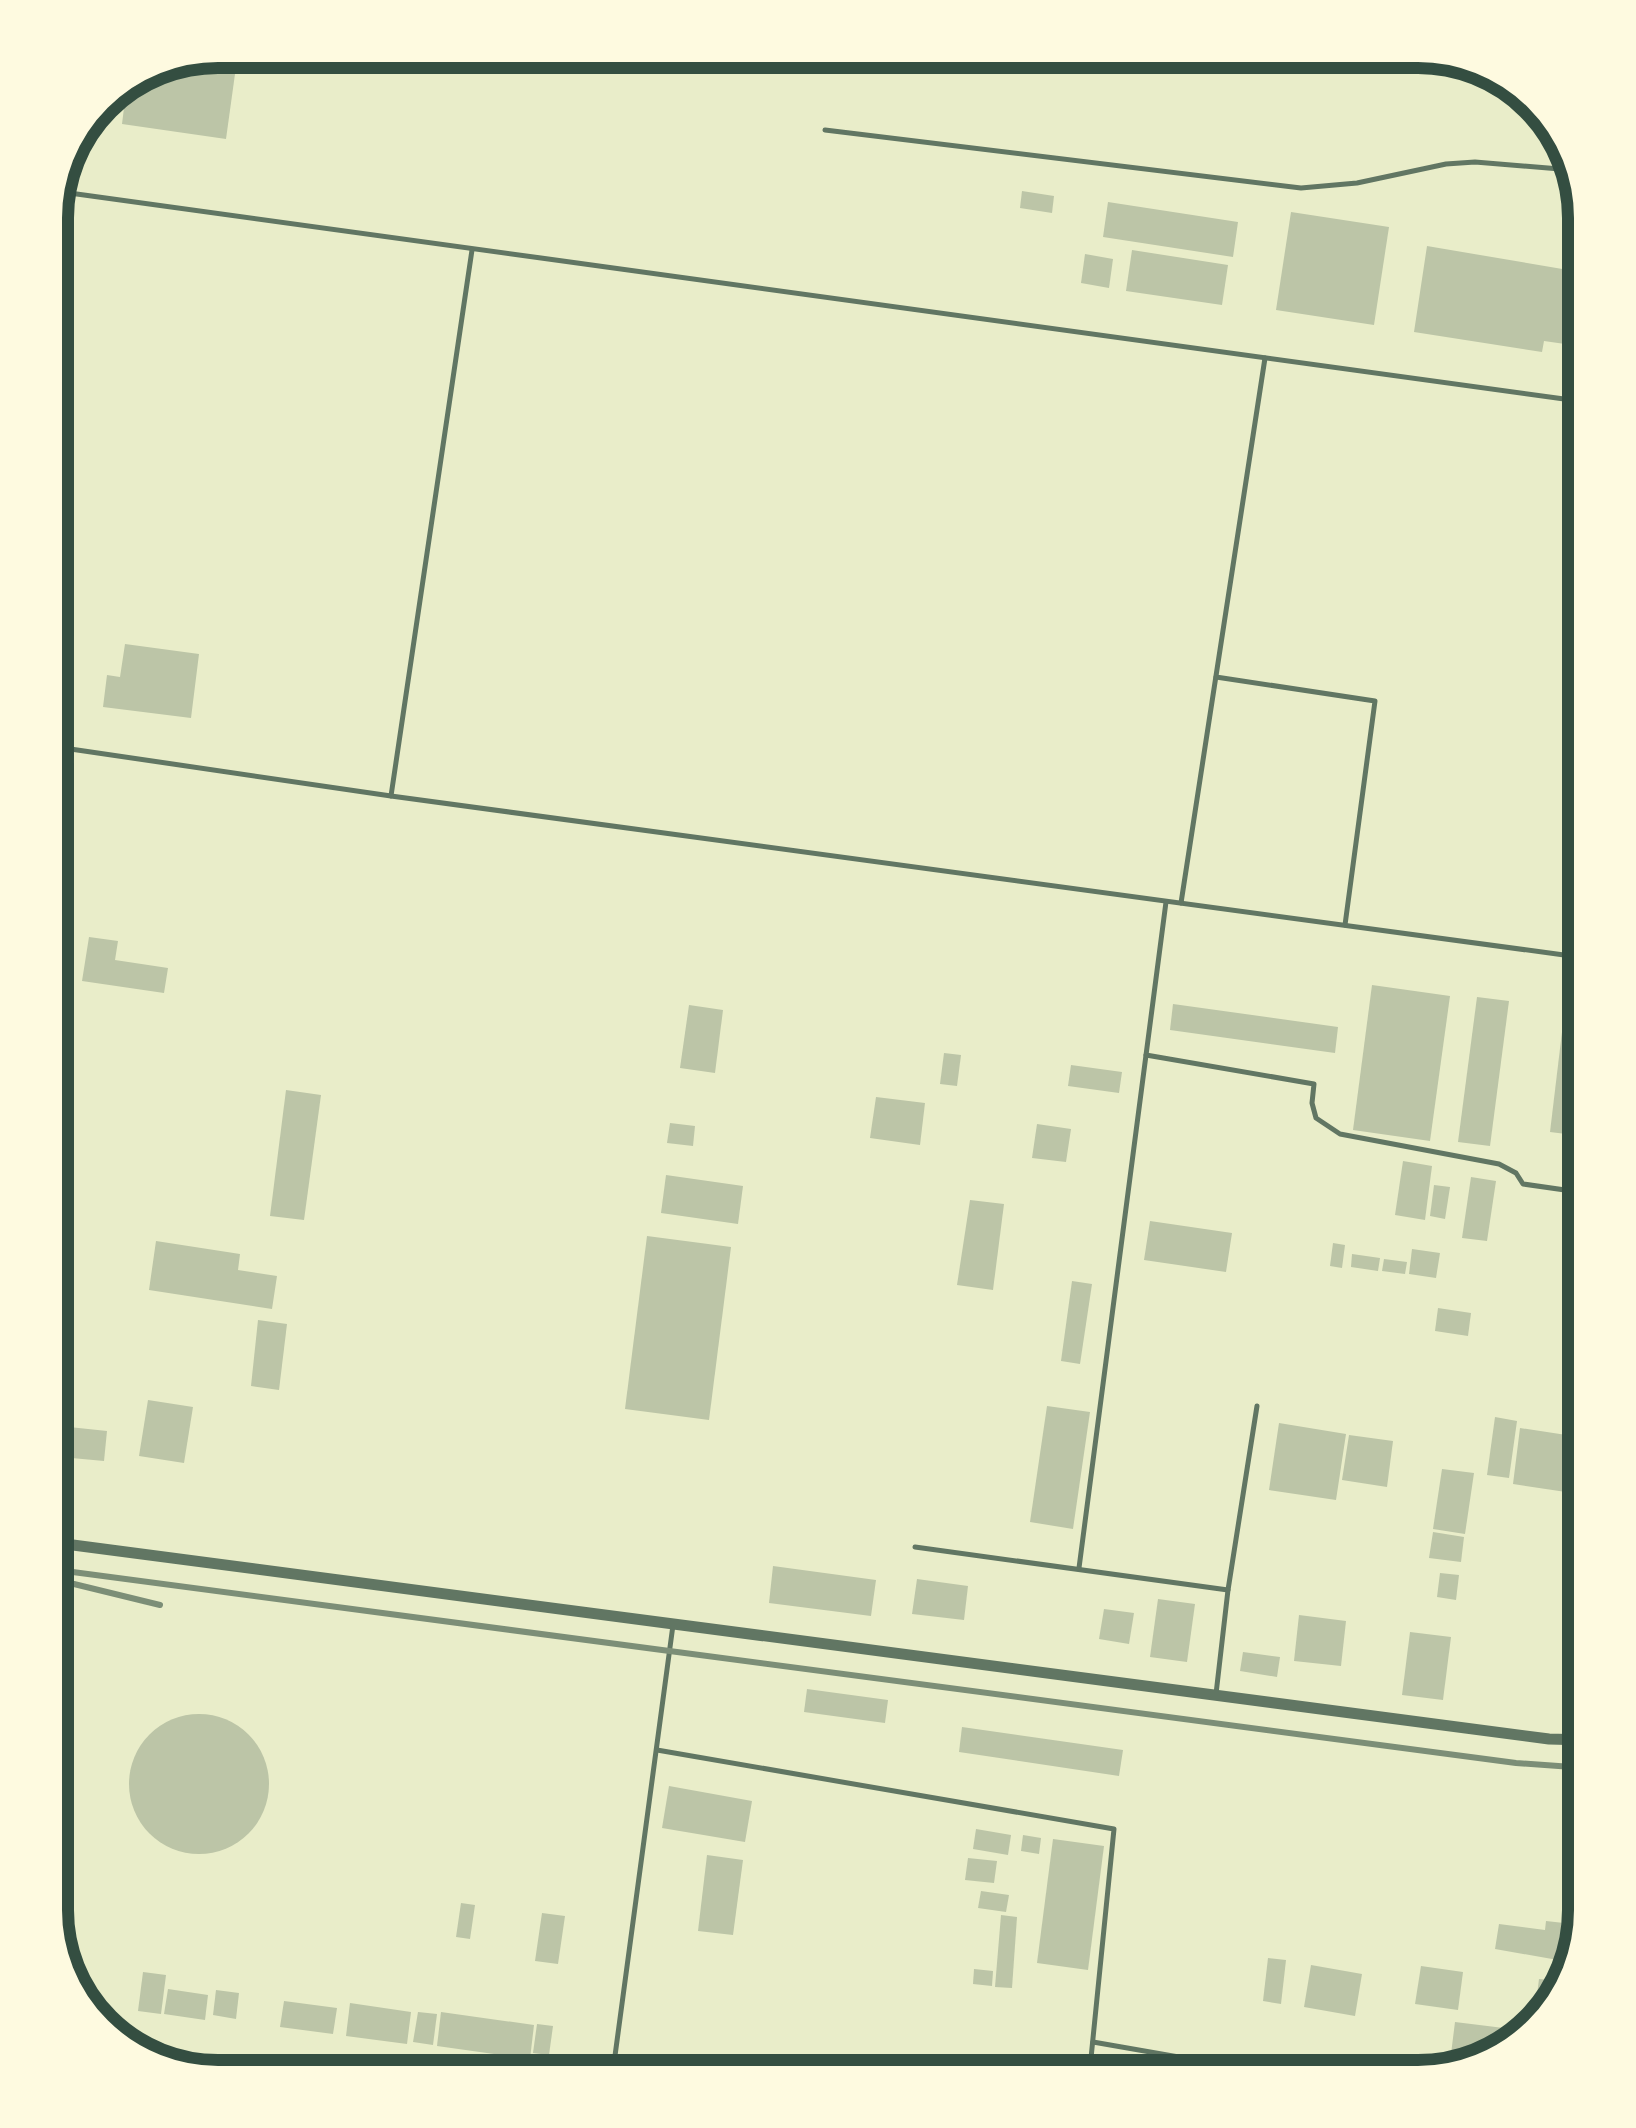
<svg xmlns="http://www.w3.org/2000/svg" width="1636" height="2128" font-family="'Fira Sans',sans-serif">
	<style>
		.building { fill: #bcc5a7 }
		.lines { fill: none; stroke-linecap: round; stroke-linejoin: round }
		.service { stroke: #617663; stroke-width: 5 }
		.tertiary { stroke: #617663; stroke-width: 11 }
		.rail { stroke: #7c8e77; stroke-width: 6 }
		.rim { fill: none; stroke: #344e41; stroke-width: 12 }
	</style>
	<rect width="100%" height="100%" fill="#e9edc9"/>
	<g class="building">
		<path d="M 1371,50 L 1429,50 L 1462,60 L 1460,74 L 1369,61 Z"/>
		<path d="M 175,66 L 235,74 L 226,139 L 122,124 L 127,84 Z"/>
		<path d="M 1022,191 L 1054,196 L 1052,213 L 1020,208 Z"/>
		<path d="M 1108,202 L 1238,222 L 1233,257 L 1103,237 Z"/>
		<path d="M 1291,212 L 1389,227 L 1374,325 L 1276,310 Z"/>
		<path d="M 1427,246 L 1586,273 L 1586,347 L 1544,341 L 1542,352 L 1414,332 Z"/>
		<path d="M 1132,250 L 1228,265 L 1222,305 L 1126,291 Z"/>
		<path d="M 1085,254 L 1113,259 L 1109,288 L 1081,283 Z"/>
		<path d="M 125,644 L 199,654 L 191,718 L 103,707 L 107,675 L 120,677 Z"/>
		<path d="M 89,937 L 118,941 L 115,960 L 168,968 L 164,993 L 82,981 Z"/>
		<path d="M 1372,985 L 1450,996 L 1430,1141 L 1353,1130 Z"/>
		<path d="M 1477,997 L 1509,1001 L 1490,1146 L 1458,1142 Z"/>
		<path d="M 1173,1004 L 1338,1027 L 1335,1053 L 1170,1030 Z"/>
		<path d="M 689,1005 L 723,1010 L 715,1073 L 680,1068 Z"/>
		<path d="M 1565,1007 L 1586,1010 L 1574,1135 L 1550,1132 Z"/>
		<path d="M 944,1053 L 961,1055 L 957,1086 L 940,1084 Z"/>
		<path d="M 1071,1065 L 1122,1072 L 1119,1093 L 1068,1086 Z"/>
		<path d="M 286,1090 L 321,1095 L 304,1220 L 270,1216 Z"/>
		<path d="M 876,1097 L 925,1103 L 920,1145 L 870,1138 Z"/>
		<path d="M 670,1123 L 695,1126 L 693,1146 L 667,1143 Z"/>
		<path d="M 1037,1124 L 1071,1129 L 1066,1162 L 1032,1158 Z"/>
		<path d="M 1403,1161 L 1432,1166 L 1425,1220 L 1395,1215 Z"/>
		<path d="M 666,1175 L 743,1186 L 738,1224 L 661,1213 Z"/>
		<path d="M 1471,1177 L 1496,1181 L 1487,1241 L 1462,1238 Z"/>
		<path d="M 1434,1185 L 1450,1187 L 1445,1219 L 1430,1216 Z"/>
		<path d="M 970,1200 L 1004,1204 L 993,1290 L 957,1285 Z"/>
		<path d="M 1150,1221 L 1232,1233 L 1226,1272 L 1144,1260 Z"/>
		<path d="M 647,1236 L 731,1247 L 709,1420 L 625,1409 Z"/>
		<path d="M 156,1241 L 240,1254 L 238,1270 L 277,1276 L 272,1309 L 149,1290 Z"/>
		<path d="M 1333,1243 L 1345,1245 L 1342,1268 L 1330,1266 Z"/>
		<path d="M 1412,1249 L 1440,1253 L 1436,1278 L 1409,1274 Z"/>
		<path d="M 1352,1254 L 1380,1258 L 1378,1271 L 1351,1267 Z"/>
		<path d="M 1384,1259 L 1407,1262 L 1405,1274 L 1382,1271 Z"/>
		<path d="M 1072,1281 L 1092,1284 L 1080,1364 L 1061,1361 Z"/>
		<path d="M 1438,1308 L 1471,1313 L 1468,1336 L 1435,1331 Z"/>
		<path d="M 258,1320 L 287,1324 L 279,1390 L 251,1386 Z"/>
		<path d="M 148,1400 L 193,1407 L 184,1463 L 139,1456 Z"/>
		<path d="M 1047,1406 L 1090,1412 L 1073,1529 L 1030,1522 Z"/>
		<path d="M 1495,1417 L 1517,1421 L 1509,1478 L 1487,1475 Z"/>
		<path d="M 1279,1423 L 1346,1434 L 1336,1500 L 1269,1490 Z"/>
		<path d="M 50,1425 L 107,1431 L 104,1461 L 50,1456 Z"/>
		<path d="M 1520,1428 L 1586,1438 L 1586,1495 L 1513,1484 Z"/>
		<path d="M 1349,1435 L 1393,1441 L 1387,1487 L 1342,1480 Z"/>
		<path d="M 1442,1469 L 1474,1473 L 1465,1534 L 1433,1529 Z"/>
		<path d="M 1433,1532 L 1464,1537 L 1461,1562 L 1429,1558 Z"/>
		<path d="M 773,1566 L 876,1580 L 871,1616 L 769,1603 Z"/>
		<path d="M 1440,1573 L 1459,1575 L 1456,1600 L 1437,1597 Z"/>
		<path d="M 917,1579 L 968,1586 L 964,1620 L 912,1614 Z"/>
		<path d="M 1158,1599 L 1195,1604 L 1187,1662 L 1150,1657 Z"/>
		<path d="M 1104,1609 L 1134,1613 L 1129,1644 L 1099,1639 Z"/>
		<path d="M 1299,1615 L 1346,1621 L 1341,1666 L 1294,1661 Z"/>
		<path d="M 1410,1632 L 1451,1637 L 1443,1700 L 1402,1695 Z"/>
		<path d="M 1243,1652 L 1280,1657 L 1277,1677 L 1240,1671 Z"/>
		<path d="M 807,1689 L 888,1700 L 885,1723 L 804,1712 Z"/>
		<circle cx="199" cy="1784" r="70"/>
		<path d="M 962,1727 L 1123,1750 L 1119,1776 L 959,1752 Z"/>
		<path d="M 669,1786 L 752,1801 L 745,1842 L 662,1828 Z"/>
		<path d="M 976,1829 L 1011,1835 L 1008,1855 L 973,1849 Z"/>
		<path d="M 1023,1835 L 1041,1838 L 1039,1854 L 1021,1851 Z"/>
		<path d="M 1053,1839 L 1104,1846 L 1088,1970 L 1037,1963 Z"/>
		<path d="M 707,1855 L 743,1860 L 733,1935 L 698,1931 Z"/>
		<path d="M 968,1858 L 997,1861 L 994,1883 L 965,1880 Z"/>
		<path d="M 981,1891 L 1009,1895 L 1006,1912 L 978,1908 Z"/>
		<path d="M 461,1903 L 475,1905 L 470,1939 L 456,1937 Z"/>
		<path d="M 542,1913 L 565,1916 L 558,1964 L 535,1961 Z"/>
		<path d="M 1001,1915 L 1017,1917 L 1012,1988 L 995,1987 Z"/>
		<path d="M 1546,1921 L 1573,1924 L 1569,1962 L 1495,1949 L 1499,1924 L 1545,1930 Z"/>
		<path d="M 1268,1958 L 1286,1960 L 1281,2004 L 1263,2001 Z"/>
		<path d="M 1311,1965 L 1362,1974 L 1355,2016 L 1304,2007 Z"/>
		<path d="M 1421,1966 L 1463,1972 L 1458,2010 L 1415,2004 Z"/>
		<path d="M 974,1969 L 993,1971 L 992,1986 L 973,1984 Z"/>
		<path d="M 143,1972 L 166,1975 L 161,2014 L 138,2011 Z"/>
		<path d="M 1539,1979 L 1562,1981 L 1561,1997 L 1546,2013 L 1535,2011 Z"/>
		<path d="M 168,1989 L 208,1995 L 205,2020 L 164,2014 Z"/>
		<path d="M 216,1990 L 239,1993 L 236,2019 L 213,2015 Z"/>
		<path d="M 284,2001 L 337,2008 L 333,2034 L 280,2027 Z"/>
		<path d="M 350,2003 L 411,2012 L 407,2044 L 346,2036 Z"/>
		<path d="M 418,2012 L 437,2014 L 433,2045 L 413,2042 Z"/>
		<path d="M 441,2012 L 534,2025 L 530,2059 L 437,2046 Z"/>
		<path d="M 1455,2022 L 1529,2031 L 1511,2050 L 1464,2064 L 1450,2062 Z"/>
		<path d="M 537,2024 L 553,2026 L 549,2055 L 533,2053 Z"/>
		<path d="M 136,2049 L 213,2059 L 211,2078 L 135,2056 Z"/>
		<path d="M 218,2060 L 238,2063 L 236,2078 L 216,2078 Z"/>
	</g>
	<g class="lines">
		<g class="service">
			<path d="M 825,130 L 1301,188 L 1357,183 L 1446,164 L 1475,162 L 1572,170"/>
			<path d="M 55,191 L 1586,402"/>
			<path d="M 1216,677 L 1375,701 L 1345,925"/>
			<path d="M 50,746 L 391,796 L 1586,958"/>
			<path d="M 391,796 L 472,250"/>
			<path d="M 1181,903 L 1265,358"/>
			<path d="M 1146,1055 L 1314,1084 L 1312,1103 L 1316,1118 L 1340,1134 L 1499,1164 L 1516,1173 L 1523,1184 L 1586,1193"/>
			<path d="M 915,1547 L 1228,1590"/>
			<path d="M 1079,1568 L 1166,902"/>
			<path d="M 1216,1694 L 1228,1590 L 1257,1406"/>
			<path d="M 657,1750 L 1114,1829 L 1089,2078"/>
			<path d="M 1093,2042 L 1299,2078"/>
			<path d="M 612,2078 L 673,1625"/>
		</g>
		<path class="tertiary" d="M 50,1542 L 1549,1739 L 1586,1740"/>
		<g class="rail">
			<path d="M 50,1569 L 1516,1763 L 1586,1768"/>
			<path d="M 74,1584 L 160,1605"/>
		</g>
	</g>
	<path d="M0 0H1636V2128H0ZM218 68H1418A150 150 0 0 1 1568 218V1910A150 150 0 0 1 1418 2060H218A150 150 0 0 1 68 1910V218A150 150 0 0 1 218 68Z" fill="#fefae0" fill-rule="evenodd"/>
	<path class="rim" d="M218 68H1418A150 150 0 0 1 1568 218V1910A150 150 0 0 1 1418 2060H218A150 150 0 0 1 68 1910V218A150 150 0 0 1 218 68Z"/>
</svg>
